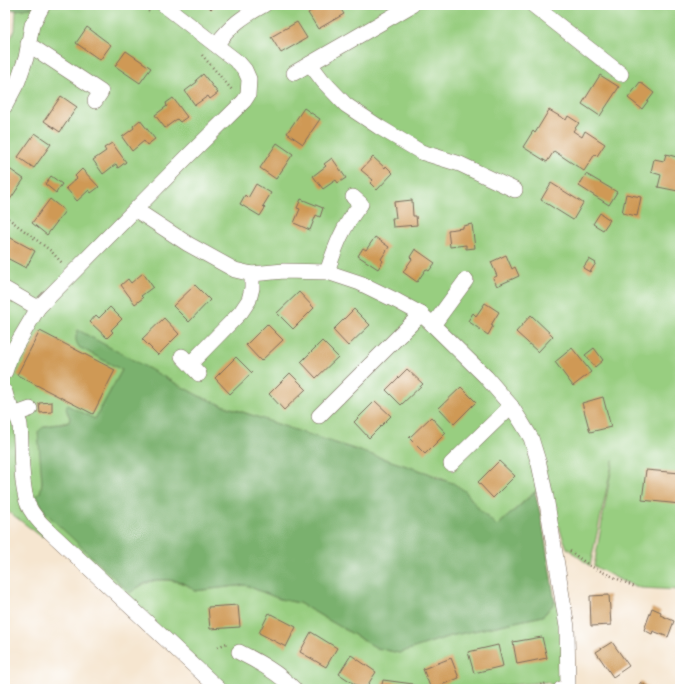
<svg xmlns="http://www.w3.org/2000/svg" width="685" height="694" font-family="'Indie Flower',sans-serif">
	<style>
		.green { fill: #98ce80; stroke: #6a7c4f }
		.forest { fill: #7ab16e; stroke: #5a6e46 }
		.building { fill: #cf9954 }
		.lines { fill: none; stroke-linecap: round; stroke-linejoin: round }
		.minor-casing { stroke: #7c6c5c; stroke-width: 16 }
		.path { stroke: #7c6c5c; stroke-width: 2.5; stroke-dasharray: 1 3; stroke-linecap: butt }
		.minor { stroke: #fff; stroke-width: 15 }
	</style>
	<rect width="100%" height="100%" fill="#fff"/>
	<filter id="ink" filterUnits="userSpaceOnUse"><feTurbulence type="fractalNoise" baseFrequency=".025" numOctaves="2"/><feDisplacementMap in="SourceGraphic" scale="8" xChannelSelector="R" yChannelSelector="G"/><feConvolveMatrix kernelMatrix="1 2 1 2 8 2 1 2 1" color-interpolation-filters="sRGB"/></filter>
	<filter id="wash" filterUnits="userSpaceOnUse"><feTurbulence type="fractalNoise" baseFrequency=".012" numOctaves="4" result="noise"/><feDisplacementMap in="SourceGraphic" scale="16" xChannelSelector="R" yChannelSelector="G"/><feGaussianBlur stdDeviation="0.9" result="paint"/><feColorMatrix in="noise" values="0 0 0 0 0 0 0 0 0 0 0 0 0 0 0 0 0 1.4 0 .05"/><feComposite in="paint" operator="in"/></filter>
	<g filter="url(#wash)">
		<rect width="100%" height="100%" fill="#f6e6d0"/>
		<path class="green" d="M 43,5 L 680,5 L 680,590 L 641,588 L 622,581 L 594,566 L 613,460 L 590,566 L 567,548 L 545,491 L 535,492 L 532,494 L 497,526 L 479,509 L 465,491 L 445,480 L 428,473 L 292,429 L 222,405 L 199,396 L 78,331 L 79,347 L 122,370 L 95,419 L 67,412 L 70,418 L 69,422 L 45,426 L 41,467 L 42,482 L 40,493 L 137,588 C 142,585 147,583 152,581 C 163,578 188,581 194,591 L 245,585 L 280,599 L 299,603 L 377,648 L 399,653 L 450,636 L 543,616 L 555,602 L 559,601 L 568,687 L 559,689 L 547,682 L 467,689 L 219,689 L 49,531 L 42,537 L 5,509 L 5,49 L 15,30 L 16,10 L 42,6 Z"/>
		<g class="forest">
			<path d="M 5,5 L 43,5 L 42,6 L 16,10 L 5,9 Z"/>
			<path d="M 78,330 L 199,396 L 222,405 L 292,429 L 428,473 L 437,478 L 453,483 L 465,491 L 479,509 L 497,526 L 535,492 L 542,521 L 555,602 L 543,616 L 450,636 L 399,653 L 377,648 L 299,603 L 280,599 L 245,585 L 194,591 C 187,580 164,578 152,581 C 144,583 137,588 130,593 L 51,518 L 45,512 L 36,495 L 40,493 L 42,482 L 38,432 C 46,421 59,427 69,422 L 70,418 L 66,409 L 67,405 L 95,419 L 122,370 L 79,347 C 75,341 75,337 78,330 Z"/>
		</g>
		<g id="blocks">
			<g class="building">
				<path d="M 207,5 L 216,5 L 211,9 Z"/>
				<path d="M 321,5 L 338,5 L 344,14 L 318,29 L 308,13 Z"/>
				<path d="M 297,22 L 307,38 L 281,53 L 271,37 Z"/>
				<path d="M 87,27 L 111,45 L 100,60 L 76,43 Z"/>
				<path d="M 126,51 L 151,68 L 140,83 L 115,66 Z"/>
				<path d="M 203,74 L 218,93 L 210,99 L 208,96 L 195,105 L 185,91 L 197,82 L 196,80 Z"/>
				<path d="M 600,75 L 619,87 L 600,116 L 582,104 Z"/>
				<path d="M 640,82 L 654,93 L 642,109 L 628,98 Z"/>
				<path d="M 61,96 L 77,107 L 60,132 L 44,121 Z"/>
				<path d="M 173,98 L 187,117 L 180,122 L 177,119 L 165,128 L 155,115 L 167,106 L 166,103 Z"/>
				<path d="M 304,108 L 320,119 L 303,144 L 287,133 Z"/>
				<path d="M 549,110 L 566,120 L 568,116 L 579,123 L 573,131 L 582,137 L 585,131 L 605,144 L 597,156 L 595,154 L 584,171 L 554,151 L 547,162 L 523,147 L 533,131 L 535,133 Z"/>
				<path d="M 140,120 L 155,139 L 147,145 L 144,141 L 132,151 L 122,137 L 134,128 L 133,126 Z"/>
				<path d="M 35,133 L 51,144 L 34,168 L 18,157 Z"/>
				<path d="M 112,143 L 126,162 L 118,168 L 116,164 L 103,174 L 93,160 L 106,151 L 104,148 Z"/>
				<path d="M 277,143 L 293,154 L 276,179 L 260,168 Z"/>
				<path d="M 666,154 L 680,158 L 680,181 L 678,191 L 658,187 L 661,175 L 651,172 L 654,159 L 664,161 Z"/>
				<path d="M 373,157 L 385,168 L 386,166 L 393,173 L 377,190 L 370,183 L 373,180 L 361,170 Z"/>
				<path d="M 332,158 L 346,178 L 338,183 L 336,180 L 323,189 L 313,176 L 326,166 L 324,164 Z"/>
				<path d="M 8,168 L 24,179 L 7,204 L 5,202 L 5,173 Z"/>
				<path d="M 82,169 L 99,187 L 91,193 L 89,190 L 77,201 L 66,188 L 77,178 L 75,176 Z"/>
				<path d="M 586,174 L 617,192 L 609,205 L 579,186 Z"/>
				<path d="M 51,176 L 62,184 L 56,193 L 45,184 Z"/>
				<path d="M 551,183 L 583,203 L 573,220 L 541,200 Z"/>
				<path d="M 256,184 L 271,193 L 263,206 L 265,208 L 260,216 L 240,204 L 245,195 L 248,198 Z"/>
				<path d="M 626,194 L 641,197 L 637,216 L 622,213 Z"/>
				<path d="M 50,199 L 65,211 L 47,235 L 32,223 Z"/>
				<path d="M 301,199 L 323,208 L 320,217 L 316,215 L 310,230 L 294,223 L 300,209 L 297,208 Z"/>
				<path d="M 412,200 L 413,216 L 416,216 L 417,225 L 393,227 L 392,218 L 396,218 L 394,202 Z"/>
				<path d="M 600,213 L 610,220 L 603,230 L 593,224 Z"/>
				<path d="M 472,224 L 475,248 L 466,249 L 466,245 L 450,247 L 448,230 L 463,228 L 463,226 Z"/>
				<path d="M 9,237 L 35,251 L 26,268 L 5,257 L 5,245 Z"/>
				<path d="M 375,237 L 389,247 L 381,259 L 383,261 L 378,269 L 358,256 L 363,248 L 366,250 Z"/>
				<path d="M 415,249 L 435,263 L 429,271 L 426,269 L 417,282 L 403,272 L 412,259 L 410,257 Z"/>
				<path d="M 506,255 L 512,269 L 515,267 L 519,276 L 497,286 L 493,278 L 497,276 L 491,262 Z"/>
				<path d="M 589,259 L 596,263 L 590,272 L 583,268 Z"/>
				<path d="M 143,273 L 153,287 L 141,296 L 143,298 L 135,304 L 121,285 L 128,279 L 131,283 Z"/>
				<path d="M 195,285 L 210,300 L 189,322 L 173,306 Z"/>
				<path d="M 299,292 L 314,308 L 293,329 L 277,313 Z"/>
				<path d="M 485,303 L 499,312 L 491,325 L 493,326 L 488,335 L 468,321 L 473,313 L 476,316 Z"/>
				<path d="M 110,307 L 122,319 L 111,330 L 113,332 L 107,338 L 90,322 L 96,315 L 99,318 Z"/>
				<path d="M 354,309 L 370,325 L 348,346 L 333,330 Z"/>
				<path d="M 531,315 L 553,336 L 538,352 L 516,332 Z"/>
				<path d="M 164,318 L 179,334 L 158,355 L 142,339 Z"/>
				<path d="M 267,324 L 283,340 L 261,361 L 246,345 Z"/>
				<path d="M 40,331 L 115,370 L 93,414 L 17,375 Z"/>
				<path d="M 322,341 L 338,357 L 316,378 L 301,362 Z"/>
				<path d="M 572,348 L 591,372 L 573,386 L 555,362 Z"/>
				<path d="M 594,348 L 603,360 L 595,367 L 585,355 Z"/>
				<path d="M 236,357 L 252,373 L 230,394 L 215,378 Z"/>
				<path d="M 407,369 L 423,384 L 401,405 L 386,390 Z"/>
				<path d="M 290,373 L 306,389 L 284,410 L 269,394 Z"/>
				<path d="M 461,387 L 476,402 L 454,424 L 439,408 Z"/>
				<path d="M 603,397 L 611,427 L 590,432 L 582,403 Z"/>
				<path d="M 375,401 L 391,416 L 369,438 L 354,422 Z"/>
				<path d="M 52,402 L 52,412 L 40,413 L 39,403 Z"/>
				<path d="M 680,410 L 680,422 L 675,419 Z"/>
				<path d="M 431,417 L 446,433 L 425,454 L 409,438 Z"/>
				<path d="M 499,461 L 515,476 L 493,498 L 478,482 Z"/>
				<path d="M 646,470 L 680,473 L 680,504 L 642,500 Z"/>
				<path d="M 609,595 L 611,625 L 591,626 L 590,596 Z"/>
				<path d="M 238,605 L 240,627 L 210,629 L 208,607 Z"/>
				<path d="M 652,608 L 661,612 L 660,615 L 674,621 L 668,637 L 653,631 L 652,634 L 644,630 Z"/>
				<path d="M 269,613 L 296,627 L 286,647 L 259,633 Z"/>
				<path d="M 311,632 L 337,648 L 326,667 L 300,652 Z"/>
				<path d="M 542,637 L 547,658 L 517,664 L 513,642 Z"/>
				<path d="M 612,642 L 629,666 L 613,677 L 596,652 Z"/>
				<path d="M 498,645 L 503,666 L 474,673 L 468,652 Z"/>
				<path d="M 351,655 L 376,672 L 365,689 L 362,689 L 339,674 Z"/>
				<path d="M 451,658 L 459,678 L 431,689 L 423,669 Z"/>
				<path d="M 383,680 L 413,684 L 412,689 L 381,689 Z"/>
				<path d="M 641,682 L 650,689 L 636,689 Z"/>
			</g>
		</g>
	</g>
	<g filter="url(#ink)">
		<use href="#blocks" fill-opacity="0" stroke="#7c6c5c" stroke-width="1"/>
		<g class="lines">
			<defs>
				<g id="minor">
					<path d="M 533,5 L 621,74"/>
					<path d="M 28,44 L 101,92 L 95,101"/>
					<path d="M 216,45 C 231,25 242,17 264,5"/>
					<path d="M 310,64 L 323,81 L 346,105 L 379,127 L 421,152 L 460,164 L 515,190"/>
					<path d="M 294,73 L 412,5"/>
					<path d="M 5,106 L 18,81 L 26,58 L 32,25 L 43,5"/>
					<path d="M 136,210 L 188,244 L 235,270 L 252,274 L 284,271 L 327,272 L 360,283 L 397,301 L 421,314 L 433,325 L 486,377 L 511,406 L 522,423 L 531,438 L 539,464 L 546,497 L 567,627 L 568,687 L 561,689"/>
					<path d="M 327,272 C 336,245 343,226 361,204 L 353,197"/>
					<path d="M 5,289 L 38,308 L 188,156 L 244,101 L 248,95 L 249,79 L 245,70 L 239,63 L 164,5"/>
					<path d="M 433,325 L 466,280"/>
					<path d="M 182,356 L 199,374"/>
					<path d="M 190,364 L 241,312 L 249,300 L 252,288 L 252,274"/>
					<path d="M 5,372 L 11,354 L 38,308"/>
					<path d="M 5,392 C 6,396 7,400 9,404 C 12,411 19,417 20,425 C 22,448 20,480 27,502 C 31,514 40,523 49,531 L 219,689"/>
					<path d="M 16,414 L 30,409"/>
					<path d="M 319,416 L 421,314"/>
					<path d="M 451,464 L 511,406"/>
					<path d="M 239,652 C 259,662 279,673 294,689"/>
				</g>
			</defs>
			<use href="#minor" class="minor-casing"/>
			<g class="path">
				<path d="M 143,5 L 151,14"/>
				<path d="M 202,55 L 233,91"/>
				<path d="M 5,127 L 9,120"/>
				<path d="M 5,216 L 51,251 L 63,264"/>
				<path d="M 570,551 L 590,566 L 635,587"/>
				<path d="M 218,647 L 227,643"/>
				<path d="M 525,689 L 548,683"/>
			</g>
			<use href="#minor" class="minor"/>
		</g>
	</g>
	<rect width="685" height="694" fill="none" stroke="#fff" stroke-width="20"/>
</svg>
